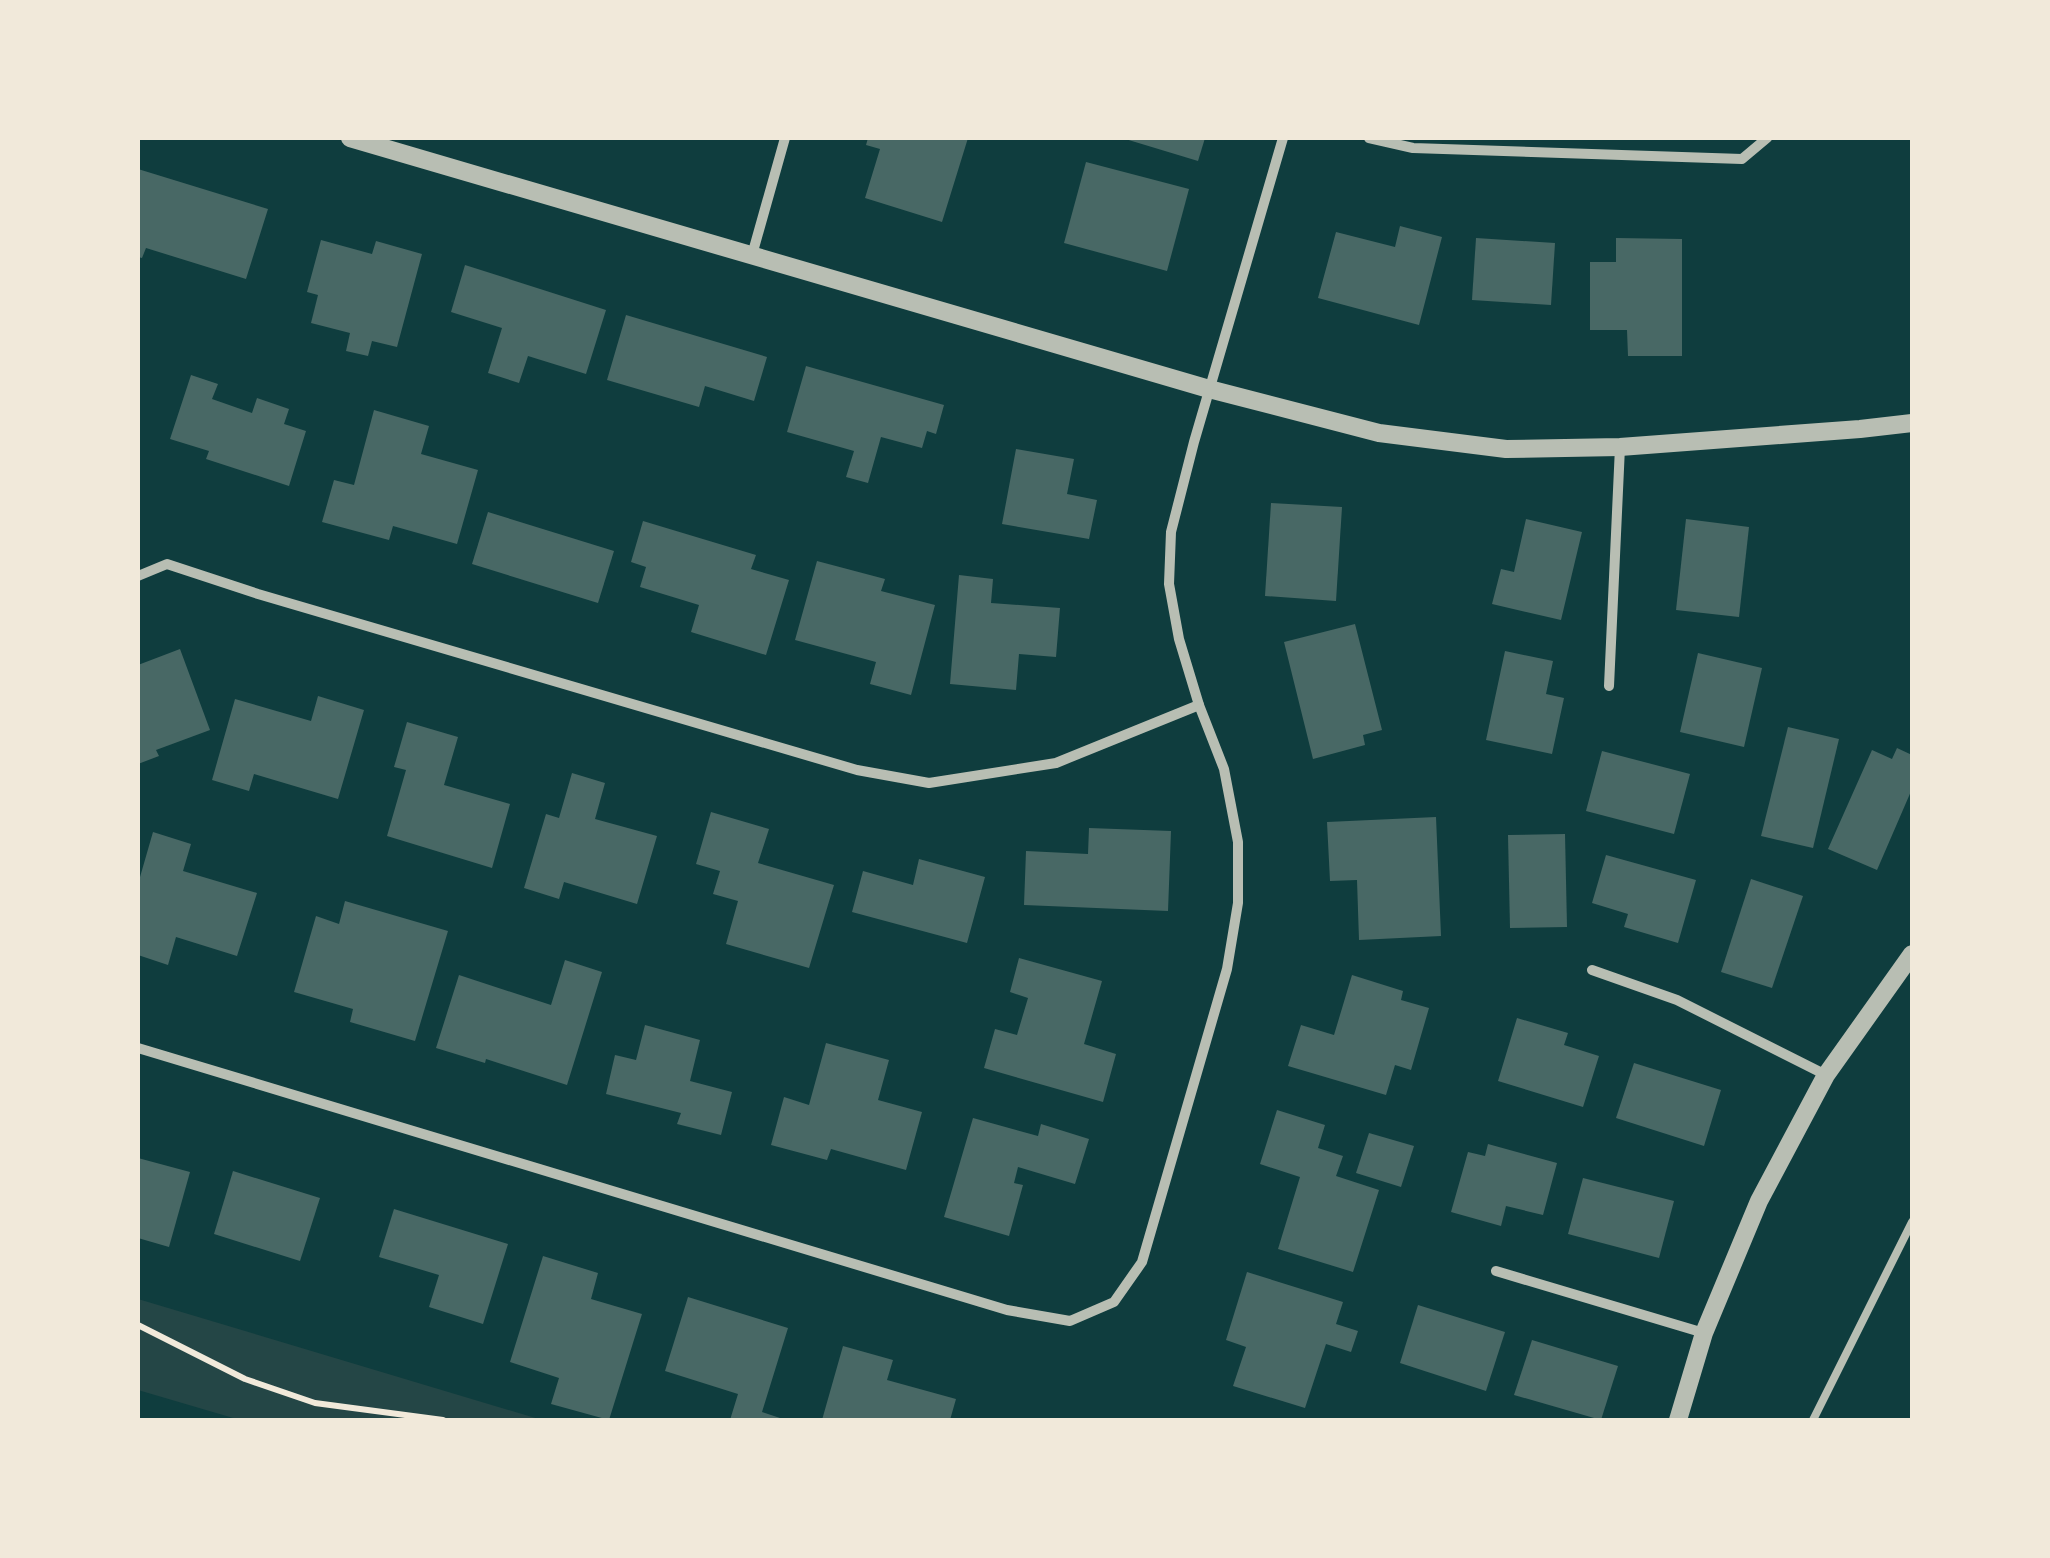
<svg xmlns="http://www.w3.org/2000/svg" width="2050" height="1558" font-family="Poppins,sans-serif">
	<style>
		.green { fill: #244646 }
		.building { fill: #486865 }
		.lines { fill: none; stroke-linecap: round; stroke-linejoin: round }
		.path { stroke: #f1e9da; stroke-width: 6 }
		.service { stroke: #b8beb3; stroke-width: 8 }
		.minor { stroke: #b8beb3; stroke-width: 10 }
		.tertiary { stroke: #b8beb3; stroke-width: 18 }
	</style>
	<rect width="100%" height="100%" fill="#0f3d3e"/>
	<path class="green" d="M 138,1299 L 542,1420 L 240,1420 L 138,1390 Z"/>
	<g class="building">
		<path d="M 868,138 L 968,138 L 942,222 L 865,198 L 880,149 L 866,145 Z"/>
		<path d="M 1122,138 L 1205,138 L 1198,161 Z"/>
		<path d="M 1086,162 L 1189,189 L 1167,271 L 1064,243 Z"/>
		<path d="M 138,169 L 268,209 L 246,279 L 146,248 L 142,258 L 138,257 Z"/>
		<path d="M 1400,226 L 1442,237 L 1419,325 L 1318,298 L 1336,232 L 1395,247 Z"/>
		<path d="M 1476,238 L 1555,243 L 1551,305 L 1472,300 Z"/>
		<path d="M 1616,238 L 1682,239 L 1682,356 L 1628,356 L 1627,330 L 1590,330 L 1590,262 L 1616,262 Z"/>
		<path d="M 321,240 L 372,254 L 376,241 L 422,254 L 397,347 L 372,341 L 368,356 L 346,351 L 350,333 L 311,323 L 318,295 L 307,292 Z"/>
		<path d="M 465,265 L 606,310 L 586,374 L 528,356 L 519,383 L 488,373 L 502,328 L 451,312 Z"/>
		<path d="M 626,315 L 767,357 L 754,401 L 705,386 L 699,407 L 607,380 Z"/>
		<path d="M 806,366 L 944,405 L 936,434 L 927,431 L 922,448 L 881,437 L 868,483 L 846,477 L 854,451 L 787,432 Z"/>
		<path d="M 191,375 L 218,384 L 212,399 L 252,413 L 257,398 L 289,409 L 284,424 L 306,431 L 289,486 L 206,459 L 209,451 L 170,439 Z"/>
		<path d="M 374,410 L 429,426 L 421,454 L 478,470 L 457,544 L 393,526 L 389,540 L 322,522 L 334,480 L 354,485 Z"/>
		<path d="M 1016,449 L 1074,459 L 1067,494 L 1097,500 L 1089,539 L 1002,524 Z"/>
		<path d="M 1271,503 L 1342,507 L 1336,601 L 1265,596 Z"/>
		<path d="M 488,512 L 614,551 L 598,603 L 472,564 Z"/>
		<path d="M 1526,519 L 1582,532 L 1561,620 L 1492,604 L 1501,569 L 1514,572 Z"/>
		<path d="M 1686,519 L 1749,527 L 1739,617 L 1676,610 Z"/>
		<path d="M 643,521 L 756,555 L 751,569 L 789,580 L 766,655 L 691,632 L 699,605 L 640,587 L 646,567 L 631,562 Z"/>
		<path d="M 817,561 L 885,579 L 881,591 L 935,605 L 911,695 L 870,684 L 876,662 L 795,640 Z"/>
		<path d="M 959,575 L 993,579 L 991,603 L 1060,608 L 1056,657 L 1019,654 L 1016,690 L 950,684 Z"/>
		<path d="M 1355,624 L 1382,730 L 1363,735 L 1365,745 L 1313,759 L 1284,642 Z"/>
		<path d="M 180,649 L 210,730 L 156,750 L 159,756 L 138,764 L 138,665 Z"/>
		<path d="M 1505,651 L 1553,661 L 1546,694 L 1564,698 L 1552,754 L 1486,740 Z"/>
		<path d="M 1698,653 L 1762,668 L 1744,747 L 1680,732 Z"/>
		<path d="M 318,696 L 364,710 L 338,799 L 254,774 L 249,791 L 212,780 L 235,699 L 311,721 Z"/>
		<path d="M 407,722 L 458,737 L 444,785 L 510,804 L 492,868 L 387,836 L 406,770 L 394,767 Z"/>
		<path d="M 1788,727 L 1839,739 L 1813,848 L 1761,836 Z"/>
		<path d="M 1897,748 L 1912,755 L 1912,789 L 1877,870 L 1828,849 L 1872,750 L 1892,759 Z"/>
		<path d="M 1602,751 L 1690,774 L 1674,834 L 1586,811 Z"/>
		<path d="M 572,773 L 605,783 L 595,819 L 657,836 L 637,904 L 564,882 L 559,899 L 524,888 L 546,814 L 559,818 Z"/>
		<path d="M 711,812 L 769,829 L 758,863 L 834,885 L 809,968 L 726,944 L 738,901 L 713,894 L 720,871 L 696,864 Z"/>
		<path d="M 1436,817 L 1441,936 L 1359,940 L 1357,880 L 1330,881 L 1327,822 Z"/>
		<path d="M 1089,828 L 1171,831 L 1168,911 L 1024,905 L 1026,851 L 1088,854 Z"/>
		<path d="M 153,832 L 191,844 L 183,871 L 257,893 L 237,956 L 176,937 L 168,965 L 138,955 L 138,884 Z"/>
		<path d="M 1565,834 L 1567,927 L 1510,928 L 1508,835 Z"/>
		<path d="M 1606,855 L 1696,880 L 1678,943 L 1624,927 L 1628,914 L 1592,903 Z"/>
		<path d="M 919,859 L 985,877 L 967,943 L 852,912 L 863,871 L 913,885 Z"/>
		<path d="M 1751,879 L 1803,896 L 1772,988 L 1721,972 Z"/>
		<path d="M 345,901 L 448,931 L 415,1041 L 350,1022 L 353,1009 L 294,992 L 316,916 L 339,924 Z"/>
		<path d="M 1019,958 L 1102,981 L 1084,1044 L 1116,1054 L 1103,1102 L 984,1068 L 995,1029 L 1017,1035 L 1028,998 L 1010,992 Z"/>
		<path d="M 565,960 L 602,972 L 567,1085 L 486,1059 L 485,1063 L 436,1048 L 459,975 L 551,1005 Z"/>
		<path d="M 1352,975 L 1403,991 L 1401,1000 L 1429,1008 L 1411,1070 L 1395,1065 L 1386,1095 L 1288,1066 L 1301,1025 L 1334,1035 Z"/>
		<path d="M 1517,1018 L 1568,1033 L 1564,1045 L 1599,1056 L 1583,1107 L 1498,1081 Z"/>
		<path d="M 645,1025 L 700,1040 L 690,1081 L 732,1092 L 721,1135 L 677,1124 L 681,1113 L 606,1094 L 615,1055 L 636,1060 Z"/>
		<path d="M 826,1043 L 889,1060 L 878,1100 L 922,1112 L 906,1170 L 831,1149 L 827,1160 L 771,1145 L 784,1097 L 809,1105 Z"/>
		<path d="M 1634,1063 L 1721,1090 L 1704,1146 L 1616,1118 Z"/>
		<path d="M 1277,1110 L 1325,1125 L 1318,1148 L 1343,1156 L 1336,1176 L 1379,1190 L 1353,1272 L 1278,1249 L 1300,1177 L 1260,1164 Z"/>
		<path d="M 973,1118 L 1038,1136 L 1041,1124 L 1089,1139 L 1075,1184 L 1018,1167 L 1014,1183 L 1023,1185 L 1009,1236 L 944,1217 Z"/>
		<path d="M 1369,1133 L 1414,1146 L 1401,1187 L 1356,1173 Z"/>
		<path d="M 1488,1144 L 1557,1163 L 1543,1215 L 1506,1206 L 1501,1226 L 1451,1212 L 1468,1152 L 1485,1156 Z"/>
		<path d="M 138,1158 L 190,1172 L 169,1247 L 138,1238 Z"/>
		<path d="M 233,1171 L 320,1198 L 300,1261 L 214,1234 Z"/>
		<path d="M 1583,1178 L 1674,1201 L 1659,1258 L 1568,1234 Z"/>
		<path d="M 394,1209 L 508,1244 L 483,1324 L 429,1307 L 439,1275 L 379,1257 Z"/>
		<path d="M 543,1256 L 598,1273 L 591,1299 L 642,1314 L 609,1420 L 551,1404 L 559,1378 L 510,1362 Z"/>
		<path d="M 1247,1272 L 1343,1302 L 1336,1324 L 1358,1331 L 1351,1352 L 1326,1344 L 1305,1408 L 1233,1386 L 1246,1347 L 1226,1340 Z"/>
		<path d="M 688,1297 L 788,1328 L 762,1412 L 786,1420 L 730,1420 L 738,1394 L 665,1371 Z"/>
		<path d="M 1418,1305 L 1505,1332 L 1486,1391 L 1400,1363 Z"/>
		<path d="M 1532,1340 L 1618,1366 L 1601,1420 L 1514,1395 Z"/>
		<path d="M 843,1346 L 893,1360 L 887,1380 L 956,1399 L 950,1420 L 822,1420 Z"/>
	</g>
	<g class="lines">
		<path class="path" d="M 138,1325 L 245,1379 L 315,1403 L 443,1420"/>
		<path class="service" d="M 1813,1420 L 1912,1222"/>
		<g class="minor">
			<path d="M 1369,138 L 1413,148 L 1742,159 L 1767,138"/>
			<path d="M 752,255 L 785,138"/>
			<path d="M 138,576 L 167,564 L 258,594 L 857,770 L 929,783 L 1056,763 L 1199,705"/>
			<path d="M 1609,686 L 1620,447"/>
			<path d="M 1592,970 L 1677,1000 L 1826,1075"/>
			<path d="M 138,1048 L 1007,1310 L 1070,1321 L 1114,1302 L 1142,1262 L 1227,969 L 1238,903 L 1238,842 L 1224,769 L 1199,705 L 1179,639 L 1169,584 L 1171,532 L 1194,442 L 1283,138"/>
			<path d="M 1496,1271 L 1704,1333"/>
		</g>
		<g class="tertiary">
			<path d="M 350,138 L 1209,389 L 1379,433 L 1506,449 L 1620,447 L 1860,429 L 1912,423"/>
			<path d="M 1678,1420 L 1704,1333 L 1759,1201 L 1826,1075 L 1912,954"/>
		</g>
	</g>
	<rect width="2050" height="1558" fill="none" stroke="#f1e9da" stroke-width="280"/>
</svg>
